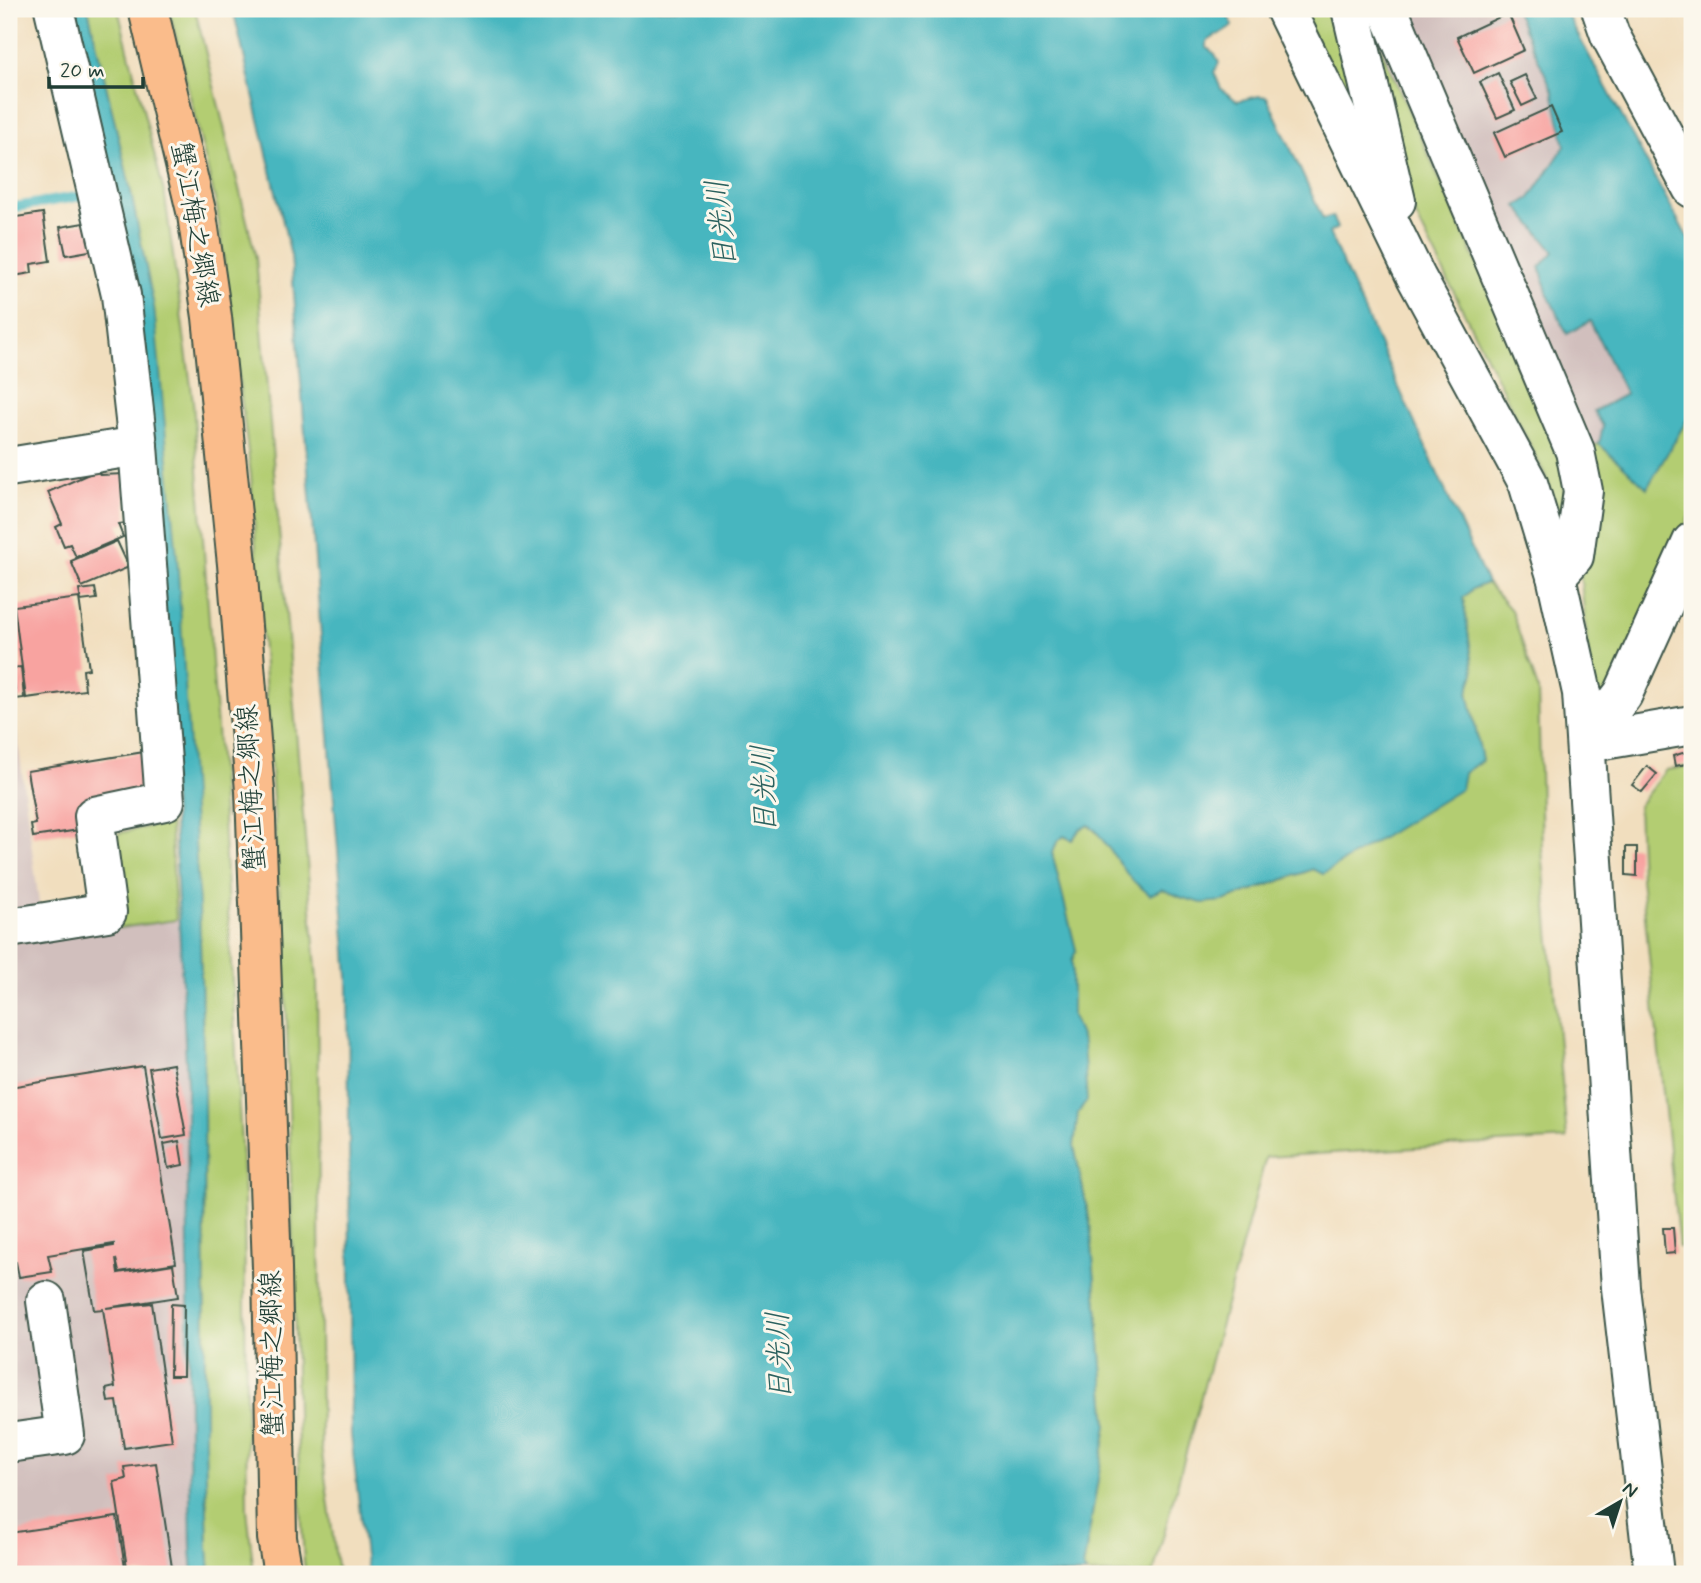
<svg xmlns="http://www.w3.org/2000/svg" width="1701" height="1583" font-family="Mynerve,'Klee One',sans-serif">
	<style>
		.industrial { fill: #d1bfbd }
		.green { fill: #b3cd72; stroke: #698553; stroke-width: 2 }
		.water { fill: #47b6bf; stroke: #337a7a; stroke-width: 2 }
		.lines { fill: none; stroke-linecap: round; stroke-linejoin: round }
		.stream { stroke: #47b6bf; stroke-width: 10 }
		.building { fill: #f8a3a0 }
		.minor-casing { stroke: #3e5549; stroke-width: 42 }
		.major-casing { stroke: #3e5549; stroke-width: 42 }
		.minor { stroke: #fff; stroke-width: 38 }
		.major { stroke: #fabc8b; stroke-width: 38 }
		.labels { text-anchor: middle; dominant-baseline: central; stroke-width: 6; stroke-linejoin: round; paint-order: stroke }
		.street-label { font-size: 28px; fill: #1f3d34; stroke: #fbf7ec }
		.water-label { font-size: 30px; font-style: italic; fill: #2b615e; stroke: #fbf7ec }
	</style>
	<rect width="100%" height="100%" fill="#fbf7ec"/>
	<filter id="ink" filterUnits="userSpaceOnUse"><feTurbulence type="fractalNoise" baseFrequency=".0143" numOctaves="2"/><feDisplacementMap in="SourceGraphic" scale="14" xChannelSelector="R" yChannelSelector="G"/><feConvolveMatrix kernelMatrix="1 2 1 2 8 2 1 2 1" color-interpolation-filters="sRGB"/></filter>
	<filter id="wash" filterUnits="userSpaceOnUse"><feTurbulence type="fractalNoise" baseFrequency=".00686" numOctaves="4" result="noise"/><feDisplacementMap in="SourceGraphic" scale="28" xChannelSelector="R" yChannelSelector="G"/><feGaussianBlur stdDeviation="1.57" result="paint"/><feColorMatrix in="noise" values="0 0 0 0 0 0 0 0 0 0 0 0 0 0 0 0 0 1.4 0 .05"/><feComposite in="paint" operator="in"/></filter>
	<g filter="url(#wash)">
		<rect width="100%" height="100%" fill="#f1debe"/>
		<g class="industrial">
			<path d="M 1363,9 L 1515,9 L 1553,91 L 1565,146 L 1530,198 L 1518,207 L 1554,252 L 1566,333 L 1590,321 L 1627,394 L 1603,426 L 1599,444 L 1562,454 Z"/>
			<path d="M 9,673 L 40,911 L 9,916 Z"/>
			<path d="M 180,919 L 187,1083 L 191,1549 L 193,1574 L 9,1574 L 9,943 Z"/>
		</g>
		<g class="green">
			<path d="M 88,9 L 118,9 L 165,197 L 193,401 L 221,784 L 244,1197 L 247,1509 L 254,1574 L 210,1574 L 208,1547 L 205,1444 L 204,1081 L 199,906 L 154,307 L 129,183 Z"/>
			<path d="M 169,9 L 195,9 L 256,258 L 317,980 L 321,1446 L 338,1574 L 306,1574 L 304,1563 L 298,1450 L 286,989 L 251,475 L 217,208 Z"/>
			<path d="M 1296,9 L 1338,9 L 1385,185 Z"/>
			<path d="M 1367,17 L 1562,454 L 1568,541 L 1545,475 L 1408,200 Z"/>
			<path d="M 1692,411 L 1692,510 L 1616,684 L 1593,701 L 1579,560 L 1585,448 L 1599,444 L 1647,488 Z"/>
			<path d="M 1487,583 L 1511,610 L 1538,689 L 1542,849 L 1567,1139 L 1266,1157 L 1153,1574 L 1086,1574 L 1083,1568 L 1107,1425 L 1090,1223 L 1074,1146 L 1083,1044 L 1072,1016 L 1072,961 L 1076,950 L 1052,853 L 1057,842 L 1063,836 L 1072,840 L 1080,829 L 1088,825 L 1162,889 L 1183,898 L 1223,901 L 1314,869 L 1464,773 L 1482,760 L 1468,691 L 1474,673 L 1463,598 L 1472,589 Z"/>
			<path d="M 1692,766 L 1692,1247 L 1679,1247 L 1641,878 L 1638,806 L 1666,770 Z"/>
			<path d="M 170,822 L 176,920 L 118,928 L 111,843 L 119,833 Z"/>
		</g>
		<g class="water">
			<path d="M 68,9 L 88,9 L 129,183 L 154,307 L 177,557 L 199,906 L 204,1081 L 205,1444 L 208,1547 L 210,1574 L 193,1574 L 191,1549 L 189,1442 L 187,1083 L 161,556 Z"/>
			<path d="M 233,9 L 1224,9 L 1233,25 C 1227,33 1215,34 1207,42 L 1207,48 L 1215,54 L 1219,63 L 1214,72 L 1221,89 L 1237,101 L 1259,96 L 1267,97 L 1323,219 L 1332,216 L 1337,228 L 1329,233 L 1487,583 L 1472,589 L 1463,598 L 1474,673 L 1468,692 L 1482,760 L 1464,773 L 1461,789 L 1323,874 L 1313,869 L 1223,901 L 1202,903 L 1183,898 L 1162,889 L 1150,895 L 1131,879 L 1096,831 L 1089,825 L 1080,829 L 1072,840 L 1064,836 L 1057,842 L 1052,853 L 1076,950 L 1072,961 L 1072,1016 L 1083,1044 L 1087,1101 L 1078,1113 L 1074,1146 L 1090,1223 L 1107,1425 L 1083,1568 L 1086,1574 L 367,1574 L 351,1435 L 348,977 L 291,256 Z"/>
			<path d="M 1515,9 L 1564,9 L 1692,246 L 1692,411 L 1647,488 L 1599,444 L 1603,426 L 1594,411 L 1626,394 L 1590,321 L 1567,334 L 1548,295 L 1540,267 L 1554,252 L 1517,206 L 1530,198 L 1565,146 L 1553,91 Z"/>
		</g>
		<g class="lines">
			<path class="stream" d="M 9,208 L 82,196"/>
		</g>
		<g id="blocks">
			<g class="building">
				<path d="M 1508,13 L 1524,50 L 1474,73 L 1457,37 Z"/>
				<path d="M 1498,73 L 1515,110 L 1497,118 L 1480,82 Z"/>
				<path d="M 1525,75 L 1537,99 L 1522,106 L 1510,82 Z"/>
				<path d="M 1551,107 L 1562,132 L 1505,157 L 1494,133 Z"/>
				<path d="M 43,213 L 50,261 L 31,264 L 32,273 L 13,276 L 12,267 L 9,268 L 9,218 Z"/>
				<path d="M 90,222 L 95,250 L 66,255 L 60,227 Z"/>
				<path d="M 98,470 L 100,475 L 125,474 L 127,523 L 118,524 L 123,537 L 76,557 L 70,544 L 64,546 L 56,527 L 62,524 L 48,492 Z"/>
				<path d="M 117,541 L 129,567 L 82,587 L 71,561 Z"/>
				<path d="M 95,588 L 97,599 L 81,601 L 79,590 Z"/>
				<path d="M 79,598 L 89,669 L 83,670 L 85,690 L 26,698 L 14,606 Z"/>
				<path d="M 21,667 L 24,698 L 16,699 L 12,668 Z"/>
				<path d="M 1689,751 L 1692,763 L 1675,766 L 1673,756 Z"/>
				<path d="M 144,752 L 145,790 L 85,829 L 33,837 L 31,825 L 36,824 L 27,771 Z"/>
				<path d="M 1647,766 L 1657,774 L 1642,792 L 1632,785 Z"/>
				<path d="M 1626,847 L 1637,847 L 1637,876 L 1626,875 Z"/>
				<path d="M 173,1064 L 186,1135 L 162,1139 L 149,1068 Z"/>
				<path d="M 143,1066 L 176,1263 L 119,1272 L 116,1259 L 118,1273 L 173,1264 L 178,1297 L 106,1308 L 152,1303 L 172,1441 L 124,1448 L 117,1401 L 108,1402 L 106,1389 L 115,1387 L 103,1309 L 94,1310 L 84,1251 L 114,1246 L 114,1244 L 48,1255 L 52,1272 L 19,1277 L 16,1262 L 9,1263 L 9,1087 Z"/>
				<path d="M 179,1141 L 183,1165 L 168,1168 L 164,1144 Z"/>
				<path d="M 1663,1228 L 1673,1228 L 1675,1253 L 1665,1254 Z"/>
				<path d="M 171,1304 L 184,1305 L 183,1376 L 170,1376 Z"/>
				<path d="M 156,1463 L 173,1574 L 128,1574 L 114,1482 L 126,1479 L 124,1467 Z"/>
				<path d="M 117,1517 L 126,1574 L 13,1574 L 9,1544 L 9,1533 Z"/>
			</g>
		</g>
	</g>
	<g filter="url(#ink)">
		<use href="#blocks" fill-opacity="0" stroke="#3e5549" stroke-width="2"/>
		<g class="lines">
			<defs>
				<g id="minor">
					<path d="M 1285,9 L 1416,277 L 1528,483 L 1556,576 L 1582,693 L 1621,1288 L 1654,1574"/>
					<path d="M 1351,9 L 1396,201"/>
					<path d="M 1388,9 L 1575,451 L 1583,491 L 1574,556 L 1556,576"/>
					<path d="M 1601,9 L 1610,35 L 1692,188"/>
					<path d="M 9,467 L 138,446"/>
					<path d="M 1586,743 L 1623,694 L 1692,542"/>
					<path d="M 1586,743 L 1692,725"/>
					<path d="M 9,928 L 107,912 L 94,816 L 165,801 L 138,446 L 121,295 L 54,9"/>
					<path d="M 9,1443 L 65,1435 L 46,1301"/>
				</g>
				<path id="major" d="M 148,9 L 197,215 L 212,317 L 237,564 L 255,791 L 272,1268 L 277,1538 L 283,1574"/>
			</defs>
			<use href="#minor" class="minor-casing"/>
			<use href="#major" class="major-casing"/>
			<use href="#minor" class="minor"/>
			<use href="#major" class="major"/>
		</g>
	</g>
	<g class="labels">
		<g class="street-label">
			<text transform="translate(194 224) rotate(80)">蟹江梅之郷線</text>
			<text transform="translate(252 788) rotate(-93)">蟹江梅之郷線</text>
			<text transform="translate(273 1354) rotate(-91)">蟹江梅之郷線</text>
		</g>
		<g class="water-label">
			<text transform="translate(722 224) rotate(-96)">日光川</text>
			<text transform="translate(765 789) rotate(-92)">日光川</text>
			<text transform="translate(780 1356) rotate(-92)">日光川</text>
		</g>
	</g>
	<rect width="1701" height="1583" fill="none" stroke="#fbf7ec" stroke-width="35"/>
	<g transform="translate(1620 1502) rotate(39)" stroke="#fbf7ec" stroke-width="5" paint-order="stroke">
	<path d="M0-5L12 26L0 18L-12 26Z" fill="#1f3d34"/>
	<text y="-10" font-size="19" font-weight="bold" text-anchor="middle" fill="#1f3d34">N</text>
	</g>
	<path d="M49 77v10h94v-10" fill="none" stroke="#1f3d34" stroke-width="3.5"/>
	<text x="60" y="77" font-size="21" fill="#1f3d34" stroke="#fbf7ec" stroke-width="5" paint-order="stroke">20 m</text>
</svg>
